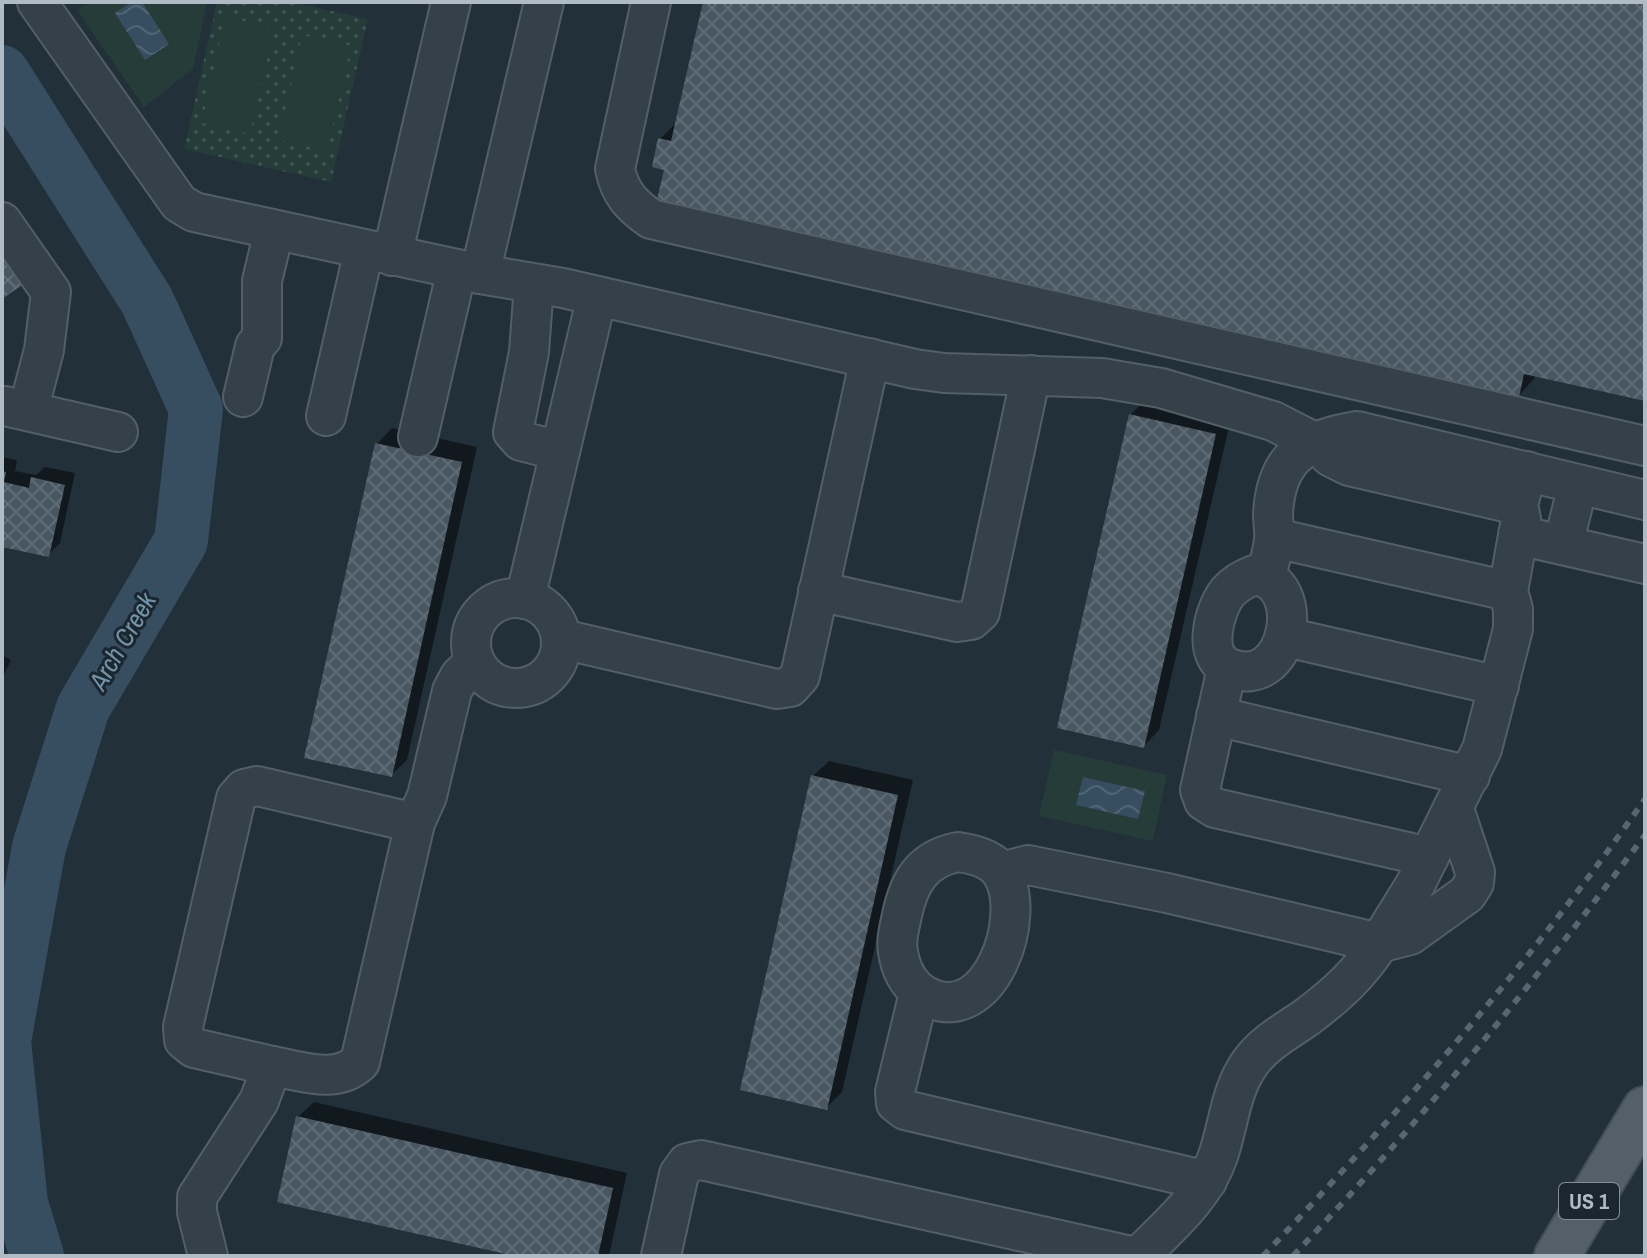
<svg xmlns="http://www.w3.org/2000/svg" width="1647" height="1258" font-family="'Archivo Narrow',sans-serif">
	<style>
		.green { fill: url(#green-dots) }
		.pitch { fill: #253c39 }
		.water { fill: url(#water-waves) }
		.shadow { fill: #0007 }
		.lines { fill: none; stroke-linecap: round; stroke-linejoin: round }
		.river { stroke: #364e60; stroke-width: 54 }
		.building { fill: url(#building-cross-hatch) }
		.minor-casing { stroke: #535f67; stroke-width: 42 }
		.major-casing { stroke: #424d55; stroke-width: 48 }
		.minor { stroke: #354149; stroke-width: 38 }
		.major { stroke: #536069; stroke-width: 44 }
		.rail { stroke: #576670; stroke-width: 6; stroke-dasharray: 8 8; stroke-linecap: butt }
		.labels { text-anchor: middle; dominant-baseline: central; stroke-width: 6; stroke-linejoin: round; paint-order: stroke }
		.shield { fill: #1b262e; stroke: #838f98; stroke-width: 2 }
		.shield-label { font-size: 22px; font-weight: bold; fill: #b0bcc5 }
		.water-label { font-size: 26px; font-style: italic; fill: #7193a9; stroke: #1b262e }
	</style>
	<defs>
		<pattern id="green-dots" width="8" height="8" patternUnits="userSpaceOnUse" patternTransform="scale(2)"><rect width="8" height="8" fill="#253c39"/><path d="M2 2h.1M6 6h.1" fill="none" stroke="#425654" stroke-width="1.8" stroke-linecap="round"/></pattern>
		<pattern id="water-waves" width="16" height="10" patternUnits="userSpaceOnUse" patternTransform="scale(2)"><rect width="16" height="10" fill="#364e60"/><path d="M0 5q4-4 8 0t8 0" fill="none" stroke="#516675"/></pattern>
		<pattern id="building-cross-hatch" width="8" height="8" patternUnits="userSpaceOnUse" patternTransform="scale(2)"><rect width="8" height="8" fill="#485761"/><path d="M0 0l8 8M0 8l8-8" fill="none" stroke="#606d76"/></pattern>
	</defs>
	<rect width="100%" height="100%" fill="#223039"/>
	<path class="green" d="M 217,2 L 291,2 L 368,19 L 331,182 L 184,149 Z"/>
	<g class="pitch">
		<path d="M 90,2 L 207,2 L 193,69 L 144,107 L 77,10 Z"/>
		<path d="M 225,17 L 274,28 L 250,134 L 202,123 Z"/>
		<path d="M 302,35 L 351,46 L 327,151 L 279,140 Z"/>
		<path d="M 1054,750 L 1167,775 L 1153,841 L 1039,816 Z"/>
	</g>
	<g class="water">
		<path d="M 132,2 L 142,2 L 169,44 L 145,60 L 115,13 Z"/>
		<path d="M 1083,777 L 1145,791 L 1138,819 L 1076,805 Z"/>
	</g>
	<g class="shadow">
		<path d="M 705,2 L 1645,2 L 1645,399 L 1535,375 L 1534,379 L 1519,395 L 1508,392 L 1503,397 L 667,169 L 660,139 L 676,123 Z"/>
		<path d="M 1146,399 L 1231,418 L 1159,730 L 1144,746 L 1130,415 Z"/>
		<path d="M 392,428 L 477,447 L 407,760 L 391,775 L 377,444 Z"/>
		<path d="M 2,457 L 17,460 L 15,471 L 36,475 L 45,467 L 75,473 L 60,543 L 48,555 L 2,545 Z"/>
		<path d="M 2,655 L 11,660 L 2,679 Z"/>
		<path d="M 829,761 L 913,780 L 842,1092 L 826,1108 L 813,776 Z"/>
		<path d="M 314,1102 L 627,1173 L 609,1256 L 524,1256 L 298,1117 Z"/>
	</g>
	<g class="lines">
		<path class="river" d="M 2,72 L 147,301 L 196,409 L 181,541 L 83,708 L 39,847 L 4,1041 L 21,1203 L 37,1256"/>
	</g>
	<g class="building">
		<path d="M 703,2 L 1645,2 L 1645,401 L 1524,374 L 1519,397 L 1505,394 L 1504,399 L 655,208 L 664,170 L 652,167 L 658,138 L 671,141 Z"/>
		<path d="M 2,234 L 32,278 L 2,299 Z"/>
		<path d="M 1129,414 L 1216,434 L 1144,748 L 1057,728 Z"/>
		<path d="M 375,443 L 462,462 L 392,777 L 304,758 Z"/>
		<path d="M 2,471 L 6,472 L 4,482 L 29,488 L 31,477 L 65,485 L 49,557 L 2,547 Z"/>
		<path d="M 811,775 L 898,795 L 827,1110 L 740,1090 Z"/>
		<path d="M 296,1116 L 613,1188 L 598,1256 L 514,1256 L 277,1202 Z"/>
	</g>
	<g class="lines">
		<defs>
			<g id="minor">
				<path d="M 37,2 L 179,203 L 194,212 L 480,274 L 563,288 L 915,369 L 944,373 L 1102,378 L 1161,388 L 1273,421 L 1316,443 L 1331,457 L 1349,466 L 1518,505"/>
				<path d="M 651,2 L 615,169 C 620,193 631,205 651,219 L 1645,446"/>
				<path d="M 2,222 L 51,292 L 44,350 L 28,411"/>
				<path d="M 392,256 L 451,2"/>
				<path d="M 480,274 L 544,2"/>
				<path d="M 534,285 L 529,352 L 513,432 L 521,441 L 560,451"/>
				<path d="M 243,397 L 255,346 L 262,338 L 262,281 L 274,231"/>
				<path d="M 5,406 L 118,432"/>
				<path d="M 326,416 L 364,250"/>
				<path d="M 418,437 L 457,269"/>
				<path d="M 1518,535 L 1645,564"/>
				<path d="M 1275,538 L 1508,591"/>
				<path d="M 1563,545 L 1573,505"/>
				<path d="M 1254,575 C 1310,580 1290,693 1229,668 C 1201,657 1214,609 1228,592 C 1235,584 1244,579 1254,575 Z"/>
				<path d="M 1266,576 C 1269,564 1273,551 1274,539 C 1275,531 1273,522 1273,514 C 1276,457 1304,440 1357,431 L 1645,500"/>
				<path d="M 818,591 L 957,622 L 971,620 L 980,612 L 1031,375"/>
				<circle cx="516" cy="643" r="45"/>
				<path d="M 525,599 L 597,296"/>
				<path d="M 1286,637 L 1499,686"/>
				<path d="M 562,639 L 777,689 L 790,687 L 800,676 L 870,358"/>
				<path d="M 1227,668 L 1200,790 L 1204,801 L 1215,808 L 1429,857"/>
				<path d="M 1216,716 L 1470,776"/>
				<path d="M 958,852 C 973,854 992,859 1001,872 C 1030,915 989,1030 926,996 C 912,989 902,973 899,957 C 895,942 899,930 902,915 C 909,882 922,859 958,852 Z"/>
				<path d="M 1001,872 L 1028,865 L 1167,893 L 1379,943 L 1415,885 L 1482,749 L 1513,629 L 1513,609 L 1508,591 L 1521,519 L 1518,505 L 1527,471"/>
				<path d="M 919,993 L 895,1092 L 896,1103 L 905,1110 L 1207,1181"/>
				<path d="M 272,1066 L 194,1048 L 184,1040 L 183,1027 L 236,798 L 244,789 L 257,786 L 415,823"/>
				<path d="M 208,1256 L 197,1212 L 197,1197 L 259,1101 L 272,1066 C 302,1071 336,1085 360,1062 L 415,823 L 427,796 L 452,691 L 460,676 L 475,662"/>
				<path d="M 661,1256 L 679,1174 L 687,1163 L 701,1160 L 1131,1256"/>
				<path d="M 1139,1256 C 1169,1226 1204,1197 1218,1156 C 1229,1124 1230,1091 1250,1063 C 1264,1043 1287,1031 1307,1017 C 1336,995 1360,974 1379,943 L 1410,935 L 1467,894 L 1474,883 L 1475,872 L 1454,809"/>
			</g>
			<path id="major" d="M 1557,1256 L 1645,1109"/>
		</defs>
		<use href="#minor" class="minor-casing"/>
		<use href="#major" class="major-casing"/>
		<use href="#minor" class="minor"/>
		<use href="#major" class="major"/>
		<g class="rail">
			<path d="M 1263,1256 C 1400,1112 1531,962 1645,799"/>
			<path d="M 1293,1256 C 1419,1123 1535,982 1645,835"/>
		</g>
	</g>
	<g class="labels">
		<rect class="shield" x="1559" y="1183" width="60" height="36" rx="6"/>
		<g class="shield-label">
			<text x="1589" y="1201">US 1</text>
		</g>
		<g class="water-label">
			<text transform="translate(122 641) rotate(-60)">Arch Creek</text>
		</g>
	</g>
	<rect width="1647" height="1258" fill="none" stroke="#b0bcc5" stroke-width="8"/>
</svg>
